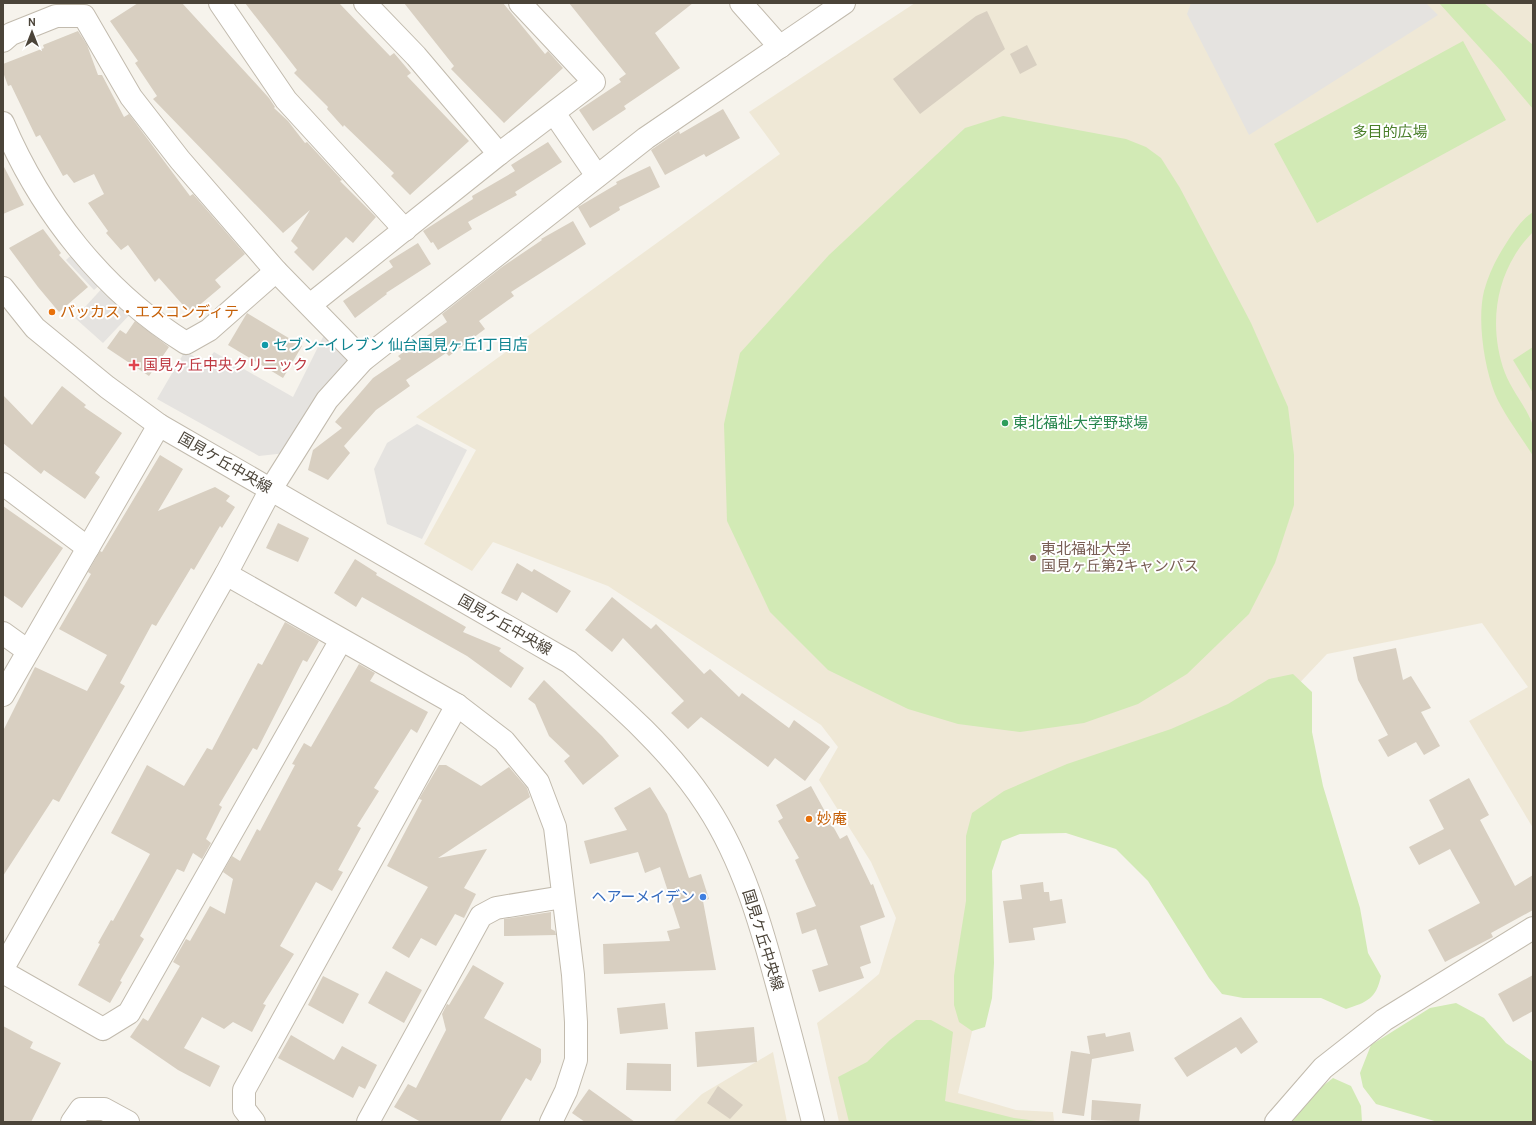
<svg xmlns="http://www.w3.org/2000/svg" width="1536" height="1125" font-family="Cabin,'Noto Sans JP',sans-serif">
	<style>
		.education { fill: #efe8d6 }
		.green { fill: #d2eab5 }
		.parking { fill: #e5e3e0 }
		.building { fill: #d8cfc1 }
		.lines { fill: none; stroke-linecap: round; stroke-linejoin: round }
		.minor-casing { stroke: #c2bbae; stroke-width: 24 }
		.minor { stroke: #fff; stroke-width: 22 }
		.food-dot { fill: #e8710a; stroke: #fff; stroke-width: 1.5 }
		.culture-dot { fill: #0f9aa8; stroke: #fff; stroke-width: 1.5 }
		.health-dot { fill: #e0444e; stroke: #fff; stroke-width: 1.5 }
		.leisure-dot { fill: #2e9e5b; stroke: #fff; stroke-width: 1.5 }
		.education-dot { fill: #8d6e63; stroke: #fff; stroke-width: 1.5 }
		.shop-dot { fill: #3f7fe0; stroke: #fff; stroke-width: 1.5 }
		.labels { text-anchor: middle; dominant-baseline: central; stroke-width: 4; stroke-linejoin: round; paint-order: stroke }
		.park-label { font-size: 15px; fill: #4a7f2a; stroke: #fff }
		.food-label { font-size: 15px; fill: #c56008; stroke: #fff; text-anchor: start }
		.culture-label { font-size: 15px; fill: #0d838f; stroke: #fff; text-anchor: start }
		.health-label { font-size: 15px; fill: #be3a42; stroke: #fff; text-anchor: start }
		.leisure-label { font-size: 15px; fill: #27864d; stroke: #fff; text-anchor: start }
		.street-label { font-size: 15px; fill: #4b4439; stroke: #fff }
		.education-label { font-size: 15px; fill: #785e54; stroke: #fff; text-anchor: start }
		.shop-label { font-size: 15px; fill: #366cbe; stroke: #fff; text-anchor: end }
	</style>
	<rect width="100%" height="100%" fill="#f6f3ec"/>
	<g class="education">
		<path d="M 915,3 L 1533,3 L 1533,828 L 1469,721 L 1528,687 L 1482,623 L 1327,654 L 1272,712 L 973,837 L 991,949 L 958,1093 L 1016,1110 L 1053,1112 L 1054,1122 L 839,1122 L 817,1023 L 854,995 L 879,974 L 896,918 L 871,862 L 819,780 L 838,747 L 821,725 L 608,586 L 493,542 L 472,571 L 424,544 L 476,450 L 416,417 L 780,154 L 749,112 Z"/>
		<path d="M 773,1052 L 787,1122 L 673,1122 L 702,1094 Z"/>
	</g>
	<g class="green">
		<path d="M 1439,3 L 1484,3 L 1533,45 L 1533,109 L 1501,71 Z"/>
		<path d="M 1463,41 L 1506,120 L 1317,223 L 1274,144 Z"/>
		<path d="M 1003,116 L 1126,139 L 1146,147 L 1161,158 L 1180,188 L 1251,323 L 1288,407 L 1294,455 L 1294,505 L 1275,563 L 1249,614 L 1187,674 L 1138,704 L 1084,723 L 1020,732 L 958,724 L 908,709 L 828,670 L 770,612 L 727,521 L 724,424 L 740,353 L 829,255 L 965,128 Z"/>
		<path d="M 1533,212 L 1533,232 C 1496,269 1487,324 1505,373 C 1512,391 1525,405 1532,423 C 1536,432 1533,447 1533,456 C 1521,436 1504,415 1495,394 C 1484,366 1477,320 1484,291 C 1489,273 1497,257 1507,242 C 1514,231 1522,219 1533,212 Z"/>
		<path d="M 1533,347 L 1533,393 L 1513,360 Z"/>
		<path d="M 1293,674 L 1312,692 L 1312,732 L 1323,786 L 1360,908 L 1368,953 L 1381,976 C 1376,999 1367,1002 1346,1009 L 1321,998 L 1243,998 L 1222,994 L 1209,978 L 1148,881 L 1116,849 L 1066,833 L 1020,834 L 1002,841 L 992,871 L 994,963 L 992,998 L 985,1027 L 972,1031 L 959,1022 L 954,1005 L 954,976 L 966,901 L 966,836 L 972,813 L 1004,791 L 1067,764 L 1171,729 L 1228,704 L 1269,679 Z"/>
		<path d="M 1456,1003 L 1484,1018 L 1506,1043 L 1533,1062 L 1533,1122 L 1438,1122 L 1376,1104 L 1363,1087 L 1360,1073 L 1371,1045 L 1430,1008 Z"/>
		<path d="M 916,1020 L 931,1020 L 953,1032 L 945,1101 L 1014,1118 L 1044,1122 L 849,1122 L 838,1077 L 867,1062 L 890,1040 Z"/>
		<path d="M 1333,1078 L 1351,1086 L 1361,1106 L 1362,1122 L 1288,1122 L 1310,1096 Z"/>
	</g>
	<g class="parking">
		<path d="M 1191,3 L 1426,3 L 1438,15 L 1249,135 L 1187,14 Z"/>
		<path d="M 76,251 L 104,281 L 94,290 L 66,260 Z"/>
		<path d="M 106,284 L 134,310 L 103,343 L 75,318 Z"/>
		<path d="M 324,335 L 347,353 L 348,363 L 286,453 L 259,456 L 157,399 L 185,351 L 205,363 L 214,352 L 293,397 Z"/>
		<path d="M 417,424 L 467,450 L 422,539 L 387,524 L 374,469 L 387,443 Z"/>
	</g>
	<g class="building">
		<path d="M 138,3 L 182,3 L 269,98 L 275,107 L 274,108 L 288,121 L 305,143 L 307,142 L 342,180 L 340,181 L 376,217 L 353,243 L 346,237 L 313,271 L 294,252 L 298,248 L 291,241 L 310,210 L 283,233 L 153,99 L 157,96 L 135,63 L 138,61 L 110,21 Z"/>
		<path d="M 245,3 L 339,3 L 390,56 L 394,53 L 411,73 L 407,76 L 469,141 L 410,195 L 391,176 L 394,173 L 344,125 L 343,127 L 327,109 L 328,107 L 294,73 L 297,70 Z"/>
		<path d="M 404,3 L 503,3 L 545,54 L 548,51 L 563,68 L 504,123 L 451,69 L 454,66 Z"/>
		<path d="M 569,3 L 693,3 L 655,33 L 680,68 L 624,106 L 626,109 L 593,131 L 579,110 L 621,82 L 619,79 L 626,74 Z"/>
		<path d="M 987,11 L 1005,49 L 920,114 L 893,79 L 976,16 Z"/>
		<path d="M 78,31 L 87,45 L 98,75 L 102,75 L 124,117 L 129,114 L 190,196 L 193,194 L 245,254 L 215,280 L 221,287 L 190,313 L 159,278 L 155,282 L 128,245 L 121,250 L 106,233 L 108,231 L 88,203 L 104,194 L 94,174 L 74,183 L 67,174 L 63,176 L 40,135 L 36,137 L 11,85 L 8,86 L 3,72 L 3,64 L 44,48 L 43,45 Z"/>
		<path d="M 1027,45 L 1037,65 L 1020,74 L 1010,54 Z"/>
		<path d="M 723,109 L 740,138 L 706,157 L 704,154 L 665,175 L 651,150 L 679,131 L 680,134 Z"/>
		<path d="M 548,142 L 562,162 L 515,192 L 517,195 L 468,222 L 472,229 L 438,250 L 433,242 L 431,243 L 423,231 L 473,199 L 472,196 L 515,171 L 511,165 Z"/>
		<path d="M 3,165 L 24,205 L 3,214 Z"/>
		<path d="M 650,166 L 660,187 L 619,207 L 620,210 L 590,228 L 578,207 L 617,184 L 616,182 Z"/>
		<path d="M 573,221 L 586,244 L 511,292 L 514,296 L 479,321 L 485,329 L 449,356 L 446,353 L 406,380 L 410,386 L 376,410 L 344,446 L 350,453 L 328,480 L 308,470 L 313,450 L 342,428 L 335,422 L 373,378 L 401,359 L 398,356 L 447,322 L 442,314 L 475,288 L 502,267 L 542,240 L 541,239 Z"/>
		<path d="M 43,229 L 61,253 L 59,255 L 88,287 L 59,312 L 38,287 L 9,248 Z"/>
		<path d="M 418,243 L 431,264 L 386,293 L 387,294 L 355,318 L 343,301 L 393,267 L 389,261 Z"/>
		<path d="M 247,313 L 302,346 L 283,378 L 228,345 Z"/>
		<path d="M 135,321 L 169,347 L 149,376 L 107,348 L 120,330 L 126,334 Z"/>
		<path d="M 62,386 L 86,405 L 84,407 L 122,433 L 95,473 L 100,477 L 85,499 L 44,470 L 41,474 L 3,443 L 3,395 L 32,425 Z"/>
		<path d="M 160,455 L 183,469 L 158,511 L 215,487 L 230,496 L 226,501 L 235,507 L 222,528 L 220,526 L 194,570 L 191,568 L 156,626 L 152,624 L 120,683 L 125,686 L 59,802 L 53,799 L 3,876 L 3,731 L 35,667 L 87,691 L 107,655 L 59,629 L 91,574 L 88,572 L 100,551 L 102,552 Z"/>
		<path d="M 3,506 L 63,548 L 22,608 L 3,595 Z"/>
		<path d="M 278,523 L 309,538 L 298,562 L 266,548 Z"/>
		<path d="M 355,559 L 377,573 L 376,575 L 466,627 L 463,632 L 501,648 L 499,651 L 524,668 L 511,688 L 467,656 L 362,597 L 356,607 L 334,593 Z"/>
		<path d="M 517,563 L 532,572 L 534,569 L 571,591 L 557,613 L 522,592 L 517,601 L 501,593 Z"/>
		<path d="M 612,597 L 651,629 L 656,624 L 704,674 L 710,669 L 739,697 L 742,693 L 789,728 L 794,720 L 830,747 L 805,781 L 775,758 L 768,767 L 701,717 L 688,729 L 671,713 L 684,701 L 623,638 L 612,652 L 585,630 Z"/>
		<path d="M 285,622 L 319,641 L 307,662 L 303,660 L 257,750 L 253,748 L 219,805 L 222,807 L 206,839 L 211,843 L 202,859 L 193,853 L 184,872 L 177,869 L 140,936 L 144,939 L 120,981 L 122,982 L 110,1003 L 78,985 L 100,944 L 98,943 L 111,920 L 113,921 L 150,854 L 111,833 L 147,765 L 184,786 L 207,748 L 212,750 L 258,663 L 262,665 Z"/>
		<path d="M 1396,648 L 1403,680 L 1411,676 L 1431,708 L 1421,712 L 1440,746 L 1424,755 L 1416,742 L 1388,757 L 1378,740 L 1388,735 L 1358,680 L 1353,657 Z"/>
		<path d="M 359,664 L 375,673 L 370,681 L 428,712 L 417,733 L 411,729 L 374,788 L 379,791 L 357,826 L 361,828 L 338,870 L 343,872 L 332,891 L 316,882 L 280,946 L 294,954 L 263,1004 L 266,1005 L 252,1032 L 233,1022 L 224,1029 L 202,1017 L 184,1048 L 220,1066 L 210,1087 L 178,1070 L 130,1037 L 143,1018 L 148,1021 L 180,966 L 173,962 L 186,939 L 190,941 L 210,906 L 225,914 L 233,879 L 223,872 L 232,856 L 240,861 L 257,829 L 260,831 L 295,765 L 292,764 L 304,743 L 311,747 Z"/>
		<path d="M 544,680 L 602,736 L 619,756 L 583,785 L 564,761 L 570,756 L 549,736 L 535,704 L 528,699 Z"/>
		<path d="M 439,765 L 446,765 L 481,786 L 509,767 L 527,788 L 530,797 L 438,858 L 487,849 L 464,888 L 476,894 L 464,918 L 455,914 L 436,946 L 421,938 L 409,958 L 392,948 L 428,887 L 387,866 L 422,800 L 419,799 Z"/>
		<path d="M 1469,778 L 1489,815 L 1480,820 L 1515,886 L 1533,875 L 1533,910 L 1491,933 L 1493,937 L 1445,962 L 1428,930 L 1480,903 L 1450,849 L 1419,865 L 1409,847 L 1444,829 L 1429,800 Z"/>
		<path d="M 811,786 L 840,839 L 847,835 L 871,885 L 873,884 L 885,917 L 860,926 L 871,963 L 860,967 L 864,978 L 819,992 L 812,970 L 828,965 L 816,929 L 802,934 L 796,913 L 816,906 L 795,860 L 799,858 L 778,821 L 783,818 L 776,805 Z"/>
		<path d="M 650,787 L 667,814 L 689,878 L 701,874 L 709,899 L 703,901 L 716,970 L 604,974 L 603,944 L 670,941 L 667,931 L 680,928 L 660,867 L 645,873 L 638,852 L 590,864 L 584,841 L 627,830 L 614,808 Z"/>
		<path d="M 1043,882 L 1044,892 L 1049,892 L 1050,901 L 1062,899 L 1066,923 L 1033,928 L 1035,940 L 1009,943 L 1003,901 L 1022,899 L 1020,885 Z"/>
		<path d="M 551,912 L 551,929 L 555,931 L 556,935 L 504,936 L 504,919 Z"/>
		<path d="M 473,965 L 504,983 L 484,1018 L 541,1049 L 541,1062 L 531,1081 L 526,1078 L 500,1122 L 421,1122 L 394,1107 L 408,1084 L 416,1088 L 446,1030 L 442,1014 L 447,1004 L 449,1005 Z"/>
		<path d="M 386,971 L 422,990 L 404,1023 L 368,1003 Z"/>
		<path d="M 1533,975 L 1533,1011 L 1513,1022 L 1498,994 Z"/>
		<path d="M 323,976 L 359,994 L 343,1024 L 308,1005 Z"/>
		<path d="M 665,1003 L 668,1029 L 620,1034 L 617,1008 Z"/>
		<path d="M 1241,1017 L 1258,1042 L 1241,1054 L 1236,1047 L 1187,1077 L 1174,1058 Z"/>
		<path d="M 3,1026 L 33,1042 L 30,1048 L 61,1063 L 31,1122 L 3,1122 Z"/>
		<path d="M 754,1027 L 757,1062 L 697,1067 L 695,1032 Z"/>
		<path d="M 1130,1032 L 1134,1051 L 1092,1059 L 1084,1116 L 1062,1113 L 1071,1051 L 1090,1054 L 1087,1036 L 1105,1033 L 1106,1037 Z"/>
		<path d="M 291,1035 L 334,1060 L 342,1046 L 377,1065 L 365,1089 L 359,1086 L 353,1098 L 278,1058 Z"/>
		<path d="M 627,1063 L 671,1064 L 671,1091 L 626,1090 Z"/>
		<path d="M 718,1086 L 743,1105 L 730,1119 L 707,1103 Z"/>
		<path d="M 589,1089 L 635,1122 L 585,1122 L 572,1113 Z"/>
		<path d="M 1092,1100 L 1141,1104 L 1139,1122 L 1091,1120 Z"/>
	</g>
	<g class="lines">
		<defs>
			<g id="minor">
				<path d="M 220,3 L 286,100 L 405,230"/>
				<path d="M 365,3 L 416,56 L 499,154"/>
				<path d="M 741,3 L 780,47"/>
				<path d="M 3,41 L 11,34 L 56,16 L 84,16 L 131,97 L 180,160 L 276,271 L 363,360"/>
				<path d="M 554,113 L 597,176"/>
				<path d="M 3,123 C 41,212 104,292 186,343 L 209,330 L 276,271"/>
				<path d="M 3,288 L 35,328 L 107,387 L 159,425 L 569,662 C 619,705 671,750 707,806 C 743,861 761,925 778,988 C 790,1032 802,1077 813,1122"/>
				<path d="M 310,305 L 499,154 L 594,82 L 520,3"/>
				<path d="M 3,484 L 88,548"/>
				<path d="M 226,574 L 457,705 L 504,741 L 538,782 L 555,827 L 573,975 L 576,1022 L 576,1060 L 566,1091 L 551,1122"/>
				<path d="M 3,633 L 28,651"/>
				<path d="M 3,695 L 159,425"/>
				<path d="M 3,968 L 226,574 L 271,489 L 327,400 L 363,360 L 646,138 L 844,3"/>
				<path d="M 3,972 L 103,1029 L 129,1013 L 341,640"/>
				<path d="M 72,1122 L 81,1109 L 104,1109 L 128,1122"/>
				<path d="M 254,1122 L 244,1109 L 244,1090 L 457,705"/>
				<path d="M 368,1122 L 481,916 L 496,908 L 563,897"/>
				<path d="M 1276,1122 L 1323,1068 L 1384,1020 L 1533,928"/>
			</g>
		</defs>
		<use href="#minor" class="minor-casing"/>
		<use href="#minor" class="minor"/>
	</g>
	<g class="food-dot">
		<circle cx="52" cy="312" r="4"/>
		<circle cx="809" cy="819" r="4"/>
	</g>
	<circle class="culture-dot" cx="265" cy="345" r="4"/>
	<path class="health-dot" d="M132 359h4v4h4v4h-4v4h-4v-4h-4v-4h4z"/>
	<circle class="leisure-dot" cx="1005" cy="423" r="4"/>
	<circle class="education-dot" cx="1033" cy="558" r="4"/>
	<circle class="shop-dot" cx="703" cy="897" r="4"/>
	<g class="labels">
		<g class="park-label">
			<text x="1390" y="132">多目的広場</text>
		</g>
		<g class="food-label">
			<text x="60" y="312">バッカス・エスコンディテ</text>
			<text x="817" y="819">妙庵</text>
		</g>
		<g class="culture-label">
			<text x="273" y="345">セブン-イレブン 仙台国見ヶ丘1丁目店</text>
		</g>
		<g class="health-label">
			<text x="143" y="365">国見ヶ丘中央クリニック</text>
		</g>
		<g class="leisure-label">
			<text x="1013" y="423">東北福祉大学野球場</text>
		</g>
		<g class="street-label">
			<text transform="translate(225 463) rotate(30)">国見ケ丘中央線</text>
			<text transform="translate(505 625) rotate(30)">国見ケ丘中央線</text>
			<text transform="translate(763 940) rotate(73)">国見ケ丘中央線</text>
		</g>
		<g class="education-label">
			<text x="1041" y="549">東北福祉大学<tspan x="1041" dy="17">国見ヶ丘第2キャンパス</tspan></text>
		</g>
		<g class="shop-label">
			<text x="695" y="897">ヘアーメイデン</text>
		</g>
	</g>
	<rect width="1536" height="1125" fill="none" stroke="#4b4439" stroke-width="8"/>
	<g transform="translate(32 32)" stroke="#ffffff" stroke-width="3" paint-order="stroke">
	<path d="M0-3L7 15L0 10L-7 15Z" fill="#4b4439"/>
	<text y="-6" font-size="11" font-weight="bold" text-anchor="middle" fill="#4b4439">N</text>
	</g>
</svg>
